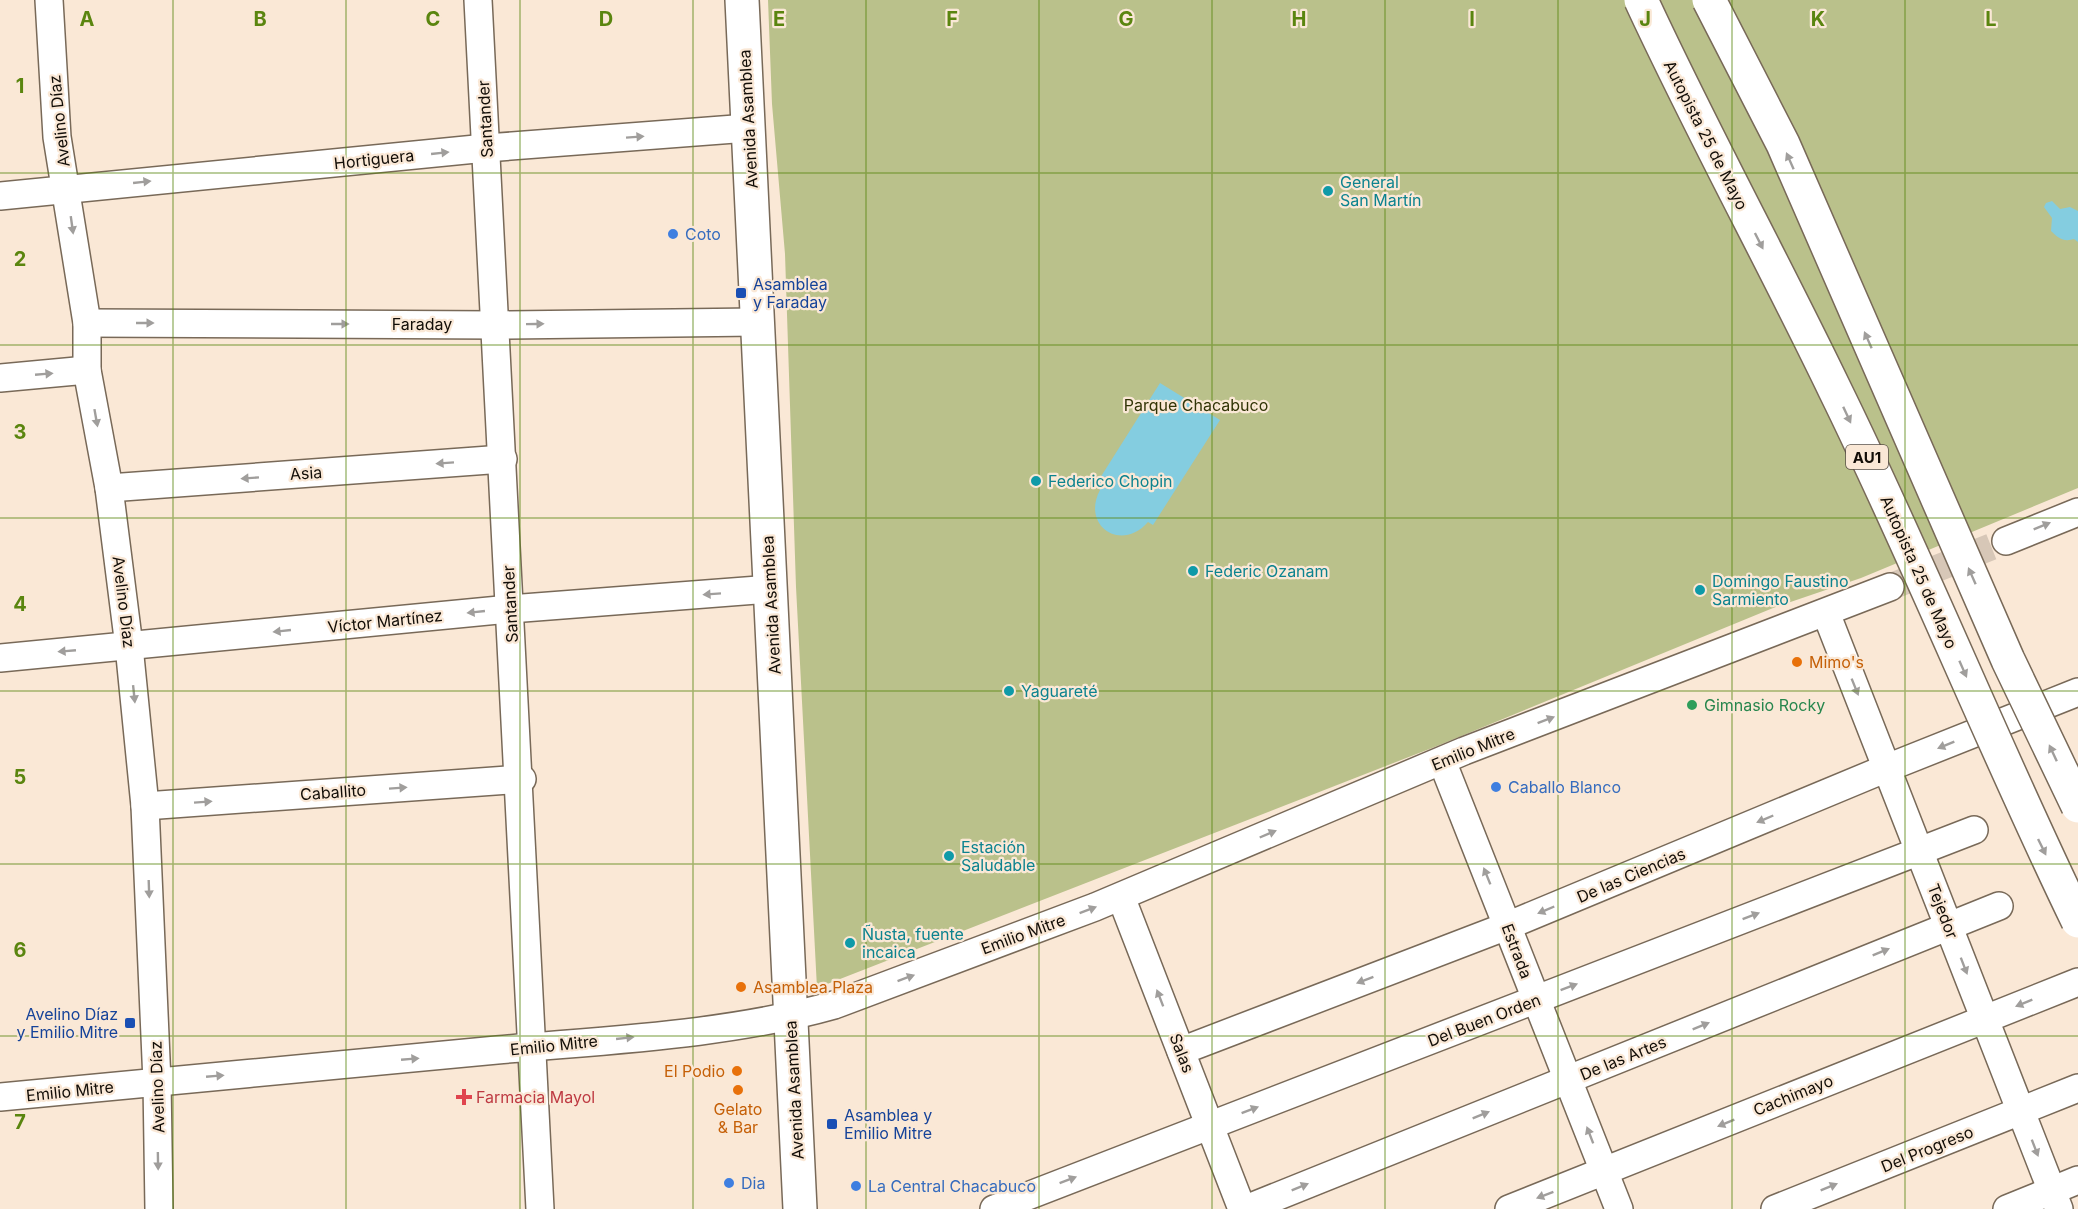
<svg xmlns="http://www.w3.org/2000/svg" width="2078" height="1209" font-family="Inter,sans-serif">
	<style>
		.green { fill: #bac18b }
		.water { fill: #84cde0 }
		.lines { fill: none; stroke-linecap: round; stroke-linejoin: round }
		.minor-tunnel { stroke: #d7c7b7; stroke-width: 27; stroke-dasharray: 27 14; stroke-linecap: butt }
		.minor-casing { stroke: #786958; stroke-width: 30 }
		.major-casing { stroke: #786958; stroke-width: 36 }
		.minor { stroke: #fff; stroke-width: 27 }
		.major { stroke: #fff; stroke-width: 33 }
		.highway-bridge-casing { stroke: #786958; stroke-width: 36; stroke-linecap: butt }
		.highway-bridge { stroke: #fff; stroke-width: 33 }
		.oneway { fill: #a09e9c }
		.grid { fill: none; stroke: #5a850f; stroke-width: 1.5; stroke-opacity: 0.55 }
		.culture-dot { fill: #0f9aa8; stroke: #fae8d6; stroke-width: 2 }
		.shop-dot { fill: #3f7fe0; stroke: #fae8d6; stroke-width: 2 }
		.transit-dot { fill: #1a4fb4; stroke: #fae8d6; stroke-width: 2 }
		.food-dot { fill: #e8710a; stroke: #fae8d6; stroke-width: 2 }
		.leisure-dot { fill: #2e9e5b; stroke: #fae8d6; stroke-width: 2 }
		.health-dot { fill: #e0444e; stroke: #fae8d6; stroke-width: 2 }
		.labels { text-anchor: middle; dominant-baseline: central; stroke-width: 4.5; stroke-linejoin: round; paint-order: stroke }
		.shield { fill: #fae8d6; stroke: #584f45; stroke-width: 1.5 }
		.shield-label { font-size: 15px; font-weight: bold; fill: #120d07 }
		.street-label { font-size: 16px; fill: #120d07; stroke: #fae8d6 }
		.culture-label { font-size: 16px; fill: #0d838f; stroke: #fae8d6; text-anchor: start }
		.shop-label { font-size: 16px; fill: #366cbe; stroke: #fae8d6; text-anchor: start }
		.transit-label { font-size: 16px; fill: #164399; stroke: #fae8d6; text-anchor: start }
		.park-label { font-size: 16px; fill: #313406; stroke: #fae8d6 }
		.food-label { font-size: 16px; fill: #c56008; stroke: #fae8d6; text-anchor: start }
		.leisure-label { font-size: 16px; fill: #27864d; stroke: #fae8d6; text-anchor: start }
		.health-label { font-size: 16px; fill: #be3a42; stroke: #fae8d6; text-anchor: start }
		.grid-label { font-size: 20px; text-anchor: middle; font-weight: bold; fill: #5a850f; stroke: #fae8d6; stroke-width: 4.5; stroke-linejoin: round; paint-order: stroke }
	</style>
	<rect width="100%" height="100%" fill="#fae8d6"/>
	<path class="green" d="M 768,0 L 2078,0 L 2078,488 L 1861,578 L 1773,608 L 1437,746 L 817,988 L 796,587 L 785,254 L 772,104 Z"/>
	<g class="water">
		<path d="M 2052,201 L 2060,209 L 2070,207 L 2078,211 L 2078,242 L 2074,239 C 2064,242 2059,239 2051,231 L 2052,218 L 2044,207 L 2046,203 Z"/>
		<path d="M 1160,383 L 1220,420 L 1153,525 L 1148,522 C 1121,553 1081,526 1100,490 L 1095,486 Z"/>
	</g>
	<g class="lines">
		<path class="minor-tunnel" d="M 1890,587 L 2006,541"/>
		<defs>
			<g id="minor">
				<path d="M 49,0 L 57,137 L 87,323 L 87,370 L 109,488 L 129,646 L 145,806 L 157,1082 L 159,1209"/>
				<path d="M 478,0 C 501,403 522,806 540,1209"/>
				<path d="M 0,196 L 486,148 L 748,128"/>
				<path d="M 87,323 L 498,325 L 757,322"/>
				<path d="M 0,378 L 87,370"/>
				<path d="M 109,488 L 503,459"/>
				<path d="M 2006,541 L 2078,512"/>
				<path d="M 1826,613 L 2059,1209"/>
				<path d="M 0,658 L 510,609 L 770,589"/>
				<path d="M 1442,761 L 1619,1209"/>
				<path d="M 145,806 L 522,779"/>
				<path d="M 1121,897 L 1242,1209"/>
				<path d="M 1181,1051 L 1507,926 L 1887,768 L 2078,692"/>
				<path d="M 0,1097 C 166,1081 331,1066 497,1050 C 607,1040 728,1035 834,1005 L 1095,907 L 1464,751 L 1890,587"/>
				<path d="M 994,1209 L 1974,830"/>
				<path d="M 1246,1209 L 1999,906"/>
				<path d="M 1509,1209 L 2078,982"/>
				<path d="M 1775,1209 L 2078,1088"/>
				<path d="M 2007,1209 L 2078,1180"/>
			</g>
			<path id="major" d="M 742,0 L 800,1209"/>
		</defs>
		<use href="#minor" class="minor-casing"/>
		<use href="#major" class="major-casing"/>
		<use href="#minor" class="minor"/>
		<use href="#major" class="major"/>
		<defs>
			<g id="highway-bridge">
				<path d="M 1641,0 C 1702,132 1772,259 1835,390 C 1921,565 1993,746 2078,921"/>
				<path d="M 1709,0 L 1783,144 L 2008,660 L 2078,806"/>
			</g>
		</defs>
		<use href="#highway-bridge" class="highway-bridge-casing"/>
		<use href="#highway-bridge" class="highway-bridge"/>
	</g>
	<defs><path id="oneway-solid" d="M-6-.8H1V-3.2L6.5 0L1 3.2V.8H-6Z" transform="scale(1.5)"/></defs>
	<g class="oneway">
		<use href="#oneway-solid" transform="translate(635 137) rotate(-4)"/>
		<use href="#oneway-solid" transform="translate(440 153) rotate(-6)"/>
		<use href="#oneway-solid" transform="translate(1790 161) rotate(-114)"/>
		<use href="#oneway-solid" transform="translate(142 182) rotate(-6)"/>
		<use href="#oneway-solid" transform="translate(72 225) rotate(82)"/>
		<use href="#oneway-solid" transform="translate(1759 241) rotate(63)"/>
		<use href="#oneway-solid" transform="translate(145 323)"/>
		<use href="#oneway-solid" transform="translate(340 324)"/>
		<use href="#oneway-solid" transform="translate(535 324) rotate(-1)"/>
		<use href="#oneway-solid" transform="translate(1868 340) rotate(-114)"/>
		<use href="#oneway-solid" transform="translate(44 374) rotate(-5)"/>
		<use href="#oneway-solid" transform="translate(1847 415) rotate(65)"/>
		<use href="#oneway-solid" transform="translate(96 418) rotate(80)"/>
		<use href="#oneway-solid" transform="translate(445 463) rotate(176)"/>
		<use href="#oneway-solid" transform="translate(250 478) rotate(176)"/>
		<use href="#oneway-solid" transform="translate(2042 526) rotate(-22)"/>
		<use href="#oneway-solid" transform="translate(1972 576) rotate(-114)"/>
		<use href="#oneway-solid" transform="translate(712 594) rotate(176)"/>
		<use href="#oneway-solid" transform="translate(476 612) rotate(174)"/>
		<use href="#oneway-solid" transform="translate(282 631) rotate(174)"/>
		<use href="#oneway-solid" transform="translate(67 651) rotate(175)"/>
		<use href="#oneway-solid" transform="translate(1963 669) rotate(66)"/>
		<use href="#oneway-solid" transform="translate(1855 687) rotate(68)"/>
		<use href="#oneway-solid" transform="translate(134 694) rotate(84)"/>
		<use href="#oneway-solid" transform="translate(1546 720) rotate(-21)"/>
		<use href="#oneway-solid" transform="translate(1946 745) rotate(158)"/>
		<use href="#oneway-solid" transform="translate(2053 753) rotate(-115)"/>
		<use href="#oneway-solid" transform="translate(398 788) rotate(-4)"/>
		<use href="#oneway-solid" transform="translate(203 802) rotate(-4)"/>
		<use href="#oneway-solid" transform="translate(1765 819) rotate(157)"/>
		<use href="#oneway-solid" transform="translate(1268 834) rotate(-23)"/>
		<use href="#oneway-solid" transform="translate(2042 847) rotate(64)"/>
		<use href="#oneway-solid" transform="translate(1487 876) rotate(-112)"/>
		<use href="#oneway-solid" transform="translate(149 889) rotate(88)"/>
		<use href="#oneway-solid" transform="translate(1088 910) rotate(-21)"/>
		<use href="#oneway-solid" transform="translate(1546 910) rotate(157)"/>
		<use href="#oneway-solid" transform="translate(1751 916) rotate(-21)"/>
		<use href="#oneway-solid" transform="translate(1881 952) rotate(-22)"/>
		<use href="#oneway-solid" transform="translate(1964 966) rotate(69)"/>
		<use href="#oneway-solid" transform="translate(906 978) rotate(-20)"/>
		<use href="#oneway-solid" transform="translate(1365 980) rotate(159)"/>
		<use href="#oneway-solid" transform="translate(1569 987) rotate(-21)"/>
		<use href="#oneway-solid" transform="translate(1160 998) rotate(-111)"/>
		<use href="#oneway-solid" transform="translate(2024 1003) rotate(158)"/>
		<use href="#oneway-solid" transform="translate(1701 1026) rotate(-22)"/>
		<use href="#oneway-solid" transform="translate(625 1038) rotate(-6)"/>
		<use href="#oneway-solid" transform="translate(410 1059) rotate(-5)"/>
		<use href="#oneway-solid" transform="translate(215 1076) rotate(-5)"/>
		<use href="#oneway-solid" transform="translate(1250 1110) rotate(-21)"/>
		<use href="#oneway-solid" transform="translate(1481 1115) rotate(-22)"/>
		<use href="#oneway-solid" transform="translate(1726 1123) rotate(158)"/>
		<use href="#oneway-solid" transform="translate(1590 1135) rotate(-111)"/>
		<use href="#oneway-solid" transform="translate(2035 1148) rotate(69)"/>
		<use href="#oneway-solid" transform="translate(158 1161) rotate(89)"/>
		<use href="#oneway-solid" transform="translate(1068 1180) rotate(-21)"/>
		<use href="#oneway-solid" transform="translate(1300 1187) rotate(-22)"/>
		<use href="#oneway-solid" transform="translate(1829 1187) rotate(-22)"/>
		<use href="#oneway-solid" transform="translate(1545 1195) rotate(159)"/>
	</g>
	<path class="grid" d="M 173,0 L 173,1209M 346,0 L 346,1209M 520,0 L 520,1209M 693,0 L 693,1209M 866,0 L 866,1209M 1039,0 L 1039,1209M 1212,0 L 1212,1209M 1385,0 L 1385,1209M 1558,0 L 1558,1209M 1732,0 L 1732,1209M 1905,0 L 1905,1209M 0,173 L 2078,173M 0,345 L 2078,345M 0,518 L 2078,518M 0,691 L 2078,691M 0,864 L 2078,864M 0,1036 L 2078,1036"/>
	<g class="culture-dot">
		<circle cx="1328" cy="191" r="6"/>
		<circle cx="1036" cy="481" r="6"/>
		<circle cx="1193" cy="571" r="6"/>
		<circle cx="1700" cy="590" r="6"/>
		<circle cx="1009" cy="691" r="6"/>
		<circle cx="949" cy="856" r="6"/>
		<circle cx="850" cy="943" r="6"/>
	</g>
	<g class="shop-dot">
		<circle cx="673" cy="234" r="6"/>
		<circle cx="1496" cy="787" r="6"/>
		<circle cx="729" cy="1183" r="6"/>
		<circle cx="856" cy="1186" r="6"/>
	</g>
	<g class="transit-dot">
		<rect x="735" y="287" width="12" height="12" rx="3"/>
		<rect x="124" y="1017" width="12" height="12" rx="3"/>
		<rect x="826" y="1118" width="12" height="12" rx="3"/>
	</g>
	<g class="food-dot">
		<circle cx="1797" cy="662" r="6"/>
		<circle cx="741" cy="987" r="6"/>
		<circle cx="737" cy="1071" r="6"/>
		<circle cx="738" cy="1090" r="6"/>
	</g>
	<circle class="leisure-dot" cx="1692" cy="705" r="6"/>
	<path class="health-dot" d="M461 1088h6v6h6v6h-6v6h-6v-6h-6v-6h6z"/>
	<g class="labels">
		<rect class="shield" x="1846" y="445" width="42" height="24" rx="4.5"/>
		<g class="shield-label">
			<text x="1867" y="457">AU1</text>
		</g>
		<g class="street-label">
			<text transform="translate(485 119) rotate(-93)">Santander</text>
			<text transform="translate(748 119) rotate(-93)">Avenida Asamblea</text>
			<text transform="translate(59 121) rotate(-96)">Avelino Díaz</text>
			<text transform="translate(1706 135) rotate(63)">Autopista 25 de Mayo</text>
			<text transform="translate(374 159) rotate(-6)">Hortiguera</text>
			<text x="422" y="324">Faraday</text>
			<text transform="translate(306 473) rotate(-4)">Asia</text>
			<text transform="translate(1919 572) rotate(66)">Autopista 25 de Mayo</text>
			<text transform="translate(124 602) rotate(83)">Avelino Díaz</text>
			<text transform="translate(510 604) rotate(-93)">Santander</text>
			<text transform="translate(771 605) rotate(-93)">Avenida Asamblea</text>
			<text transform="translate(385 621) rotate(-6)">Víctor Martínez</text>
			<text transform="translate(1473 749) rotate(-22)">Emilio Mitre</text>
			<text transform="translate(333 792) rotate(-4)">Caballito</text>
			<text transform="translate(1631 875) rotate(-23)">De las Ciencias</text>
			<text transform="translate(1943 911) rotate(69)">Tejedor</text>
			<text transform="translate(1023 934) rotate(-20)">Emilio Mitre</text>
			<text transform="translate(1517 951) rotate(69)">Estrada</text>
			<text transform="translate(1484 1020) rotate(-21)">Del Buen Orden</text>
			<text transform="translate(554 1045) rotate(-6)">Emilio Mitre</text>
			<text transform="translate(1182 1053) rotate(69)">Salas</text>
			<text transform="translate(1623 1058) rotate(-22)">De las Artes</text>
			<text transform="translate(157 1087) rotate(-92)">Avelino Díaz</text>
			<text transform="translate(794 1090) rotate(-93)">Avenida Asamblea</text>
			<text transform="translate(70 1091) rotate(-6)">Emilio Mitre</text>
			<text transform="translate(1793 1095) rotate(-22)">Cachimayo</text>
			<text transform="translate(1927 1149) rotate(-22)">Del Progreso</text>
		</g>
		<g class="culture-label">
			<text x="1340" y="182">General<tspan x="1340" dy="18">San Martín</tspan></text>
			<text x="1048" y="481">Federico Chopin</text>
			<text x="1205" y="571">Federic Ozanam</text>
			<text x="1712" y="581">Domingo Faustino<tspan x="1712" dy="18">Sarmiento</tspan></text>
			<text x="1021" y="691">Yaguareté</text>
			<text x="961" y="847">Estación<tspan x="961" dy="18">Saludable</tspan></text>
			<text x="862" y="934">Ñusta, fuente<tspan x="862" dy="18">incaica</tspan></text>
		</g>
		<g class="shop-label">
			<text x="685" y="234">Coto</text>
			<text x="1508" y="787">Caballo Blanco</text>
			<text x="741" y="1183">Dia</text>
			<text x="868" y="1186">La Central Chacabuco</text>
		</g>
		<g class="transit-label">
			<text x="753" y="284">Asamblea<tspan x="753" dy="18">y Faraday</tspan></text>
			<text x="118" y="1014" text-anchor="end">Avelino Díaz<tspan x="118" dy="18">y Emilio Mitre</tspan></text>
			<text x="844" y="1115">Asamblea y<tspan x="844" dy="18">Emilio Mitre</tspan></text>
		</g>
		<g class="park-label">
			<text x="1196" y="405">Parque Chacabuco</text>
		</g>
		<g class="food-label">
			<text x="1809" y="662">Mimo's</text>
			<text x="753" y="987">Asamblea Plaza</text>
			<text x="725" y="1071" text-anchor="end">El Podio</text>
			<text x="738" y="1109" text-anchor="middle">Gelato<tspan x="738" dy="18">&amp; Bar</tspan></text>
		</g>
		<g class="leisure-label">
			<text x="1704" y="705">Gimnasio Rocky</text>
		</g>
		<g class="health-label">
			<text x="476" y="1097">Farmacia Mayol</text>
		</g>
	</g>
	<g class="grid-label">
		<text x="87" y="26">A</text>
		<text x="260" y="26">B</text>
		<text x="433" y="26">C</text>
		<text x="606" y="26">D</text>
		<text x="779" y="26">E</text>
		<text x="952" y="26">F</text>
		<text x="1126" y="26">G</text>
		<text x="1299" y="26">H</text>
		<text x="1472" y="26">I</text>
		<text x="1645" y="26">J</text>
		<text x="1818" y="26">K</text>
		<text x="1991" y="26">L</text>
		<text x="20" y="93">1</text>
		<text x="20" y="266">2</text>
		<text x="20" y="439">3</text>
		<text x="20" y="611">4</text>
		<text x="20" y="784">5</text>
		<text x="20" y="957">6</text>
		<text x="20" y="1129">7</text>
	</g>
</svg>
